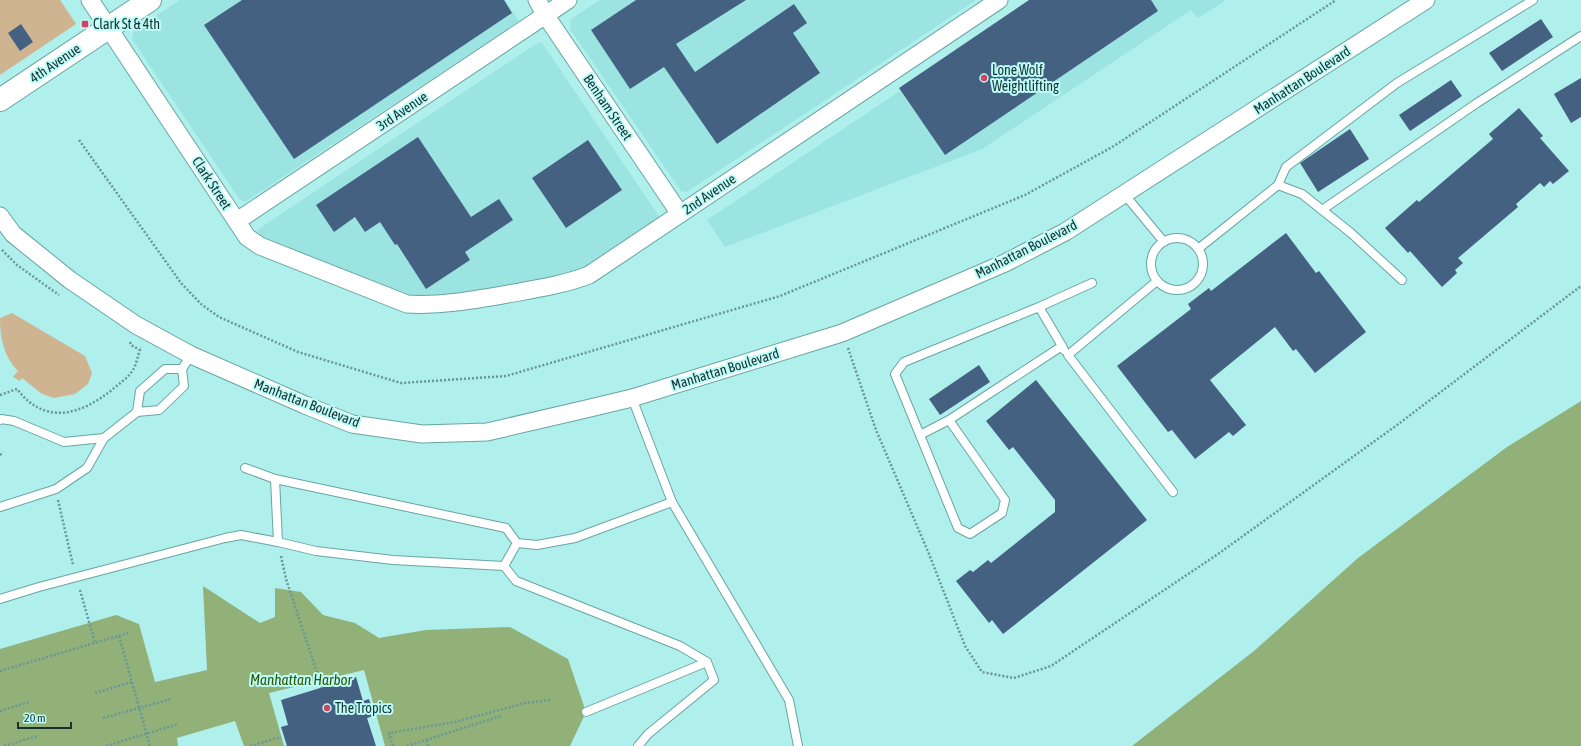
<svg xmlns="http://www.w3.org/2000/svg" width="1581" height="746" font-family="'Asap Condensed',sans-serif">
	<style>
		.built { fill: #9be4e1 }
		.green { fill: #cfb492 }
		.water { fill: #91b179 }
		.pier { fill: #afefec }
		.building { fill: #446182 }
		.lines { fill: none; stroke-linecap: round; stroke-linejoin: round }
		.lane-casing { stroke: #68a5a3; stroke-width: 10 }
		.street-casing { stroke: #68a5a3; stroke-width: 19 }
		.secondary-casing { stroke: #68a5a3; stroke-width: 24 }
		.path { stroke: #699795; stroke-width: 2.5; stroke-dasharray: 2 2; stroke-linecap: butt }
		.lane { stroke: #fff; stroke-width: 8 }
		.street { stroke: #fff; stroke-width: 17 }
		.secondary { stroke: #fff; stroke-width: 22 }
		.poi-dot { fill: #d34361; stroke: #bcfcf9; stroke-width: 1.5 }
		.labels { text-anchor: middle; dominant-baseline: central; stroke-width: 4; stroke-linejoin: round; paint-order: stroke }
		.poi-label { font-size: 14px; fill: #173130; stroke: #bcfcf9; text-anchor: start }
		.street-label { font-size: 14px; fill: #173130; stroke: #bcfcf9 }
		.water-label { font-size: 15px; font-style: italic; fill: #2f5500; stroke: #bcfcf9 }
	</style>
	<rect width="100%" height="100%" fill="#afefec"/>
	<g class="built">
		<path d="M 180,0 L 505,0 L 519,21 L 245,202 L 240,200 L 132,39 L 134,30 Z"/>
		<path d="M 600,0 L 976,0 L 687,192 L 681,191 L 570,29 L 571,19 Z"/>
		<path d="M 1036,0 L 1226,0 L 1198,18 L 1191,10 L 982,149 L 725,247 L 707,220 Z"/>
		<path d="M 539,42 L 543,44 L 662,221 L 590,266 L 559,278 L 490,293 L 410,298 L 264,239 L 257,230 Z"/>
	</g>
	<g class="green">
		<path d="M 0,0 L 60,0 L 76,24 L 0,75 Z"/>
		<path d="M 12,313 L 85,356 L 92,373 L 88,384 L 75,394 L 54,398 L 42,394 L 22,378 L 20,381 L 13,377 L 18,371 C 4,357 0,338 0,318 Z"/>
	</g>
	<g class="water">
		<path d="M 1581,401 L 1581,746 L 1132,746 L 1254,651 L 1358,558 L 1507,447 Z"/>
		<path d="M 203,586 L 260,623 L 275,617 L 275,588 L 301,592 L 323,615 L 355,623 L 379,638 L 426,630 L 510,627 L 568,659 L 586,712 L 570,746 L 0,746 L 0,649 L 116,615 L 139,624 L 155,682 L 207,670 Z"/>
	</g>
	<g class="pier">
		<path d="M 364,670 L 385,746 L 284,746 L 269,693 Z"/>
		<path d="M 235,721 L 244,746 L 178,746 L 177,738 Z"/>
	</g>
	<g class="building">
		<path d="M 242,0 L 504,0 L 512,13 L 294,159 L 204,25 Z"/>
		<path d="M 636,0 L 746,0 L 676,44 L 695,72 L 794,4 L 807,23 L 793,33 L 820,73 L 717,144 L 664,67 L 630,89 L 591,30 Z"/>
		<path d="M 1029,0 L 1151,0 L 1158,11 L 945,155 L 899,88 Z"/>
		<path d="M 1541,19 L 1553,37 L 1502,71 L 1489,53 Z"/>
		<path d="M 21,24 L 33,42 L 20,51 L 8,33 Z"/>
		<path d="M 1581,78 L 1581,117 L 1571,123 L 1554,94 Z"/>
		<path d="M 1451,80 L 1462,96 L 1410,131 L 1399,115 Z"/>
		<path d="M 1519,108 L 1543,136 L 1540,138 L 1569,171 L 1553,184 L 1550,181 L 1544,187 L 1540,183 L 1516,204 L 1518,207 L 1458,258 L 1463,263 L 1455,270 L 1457,273 L 1442,287 L 1410,251 L 1408,253 L 1385,228 L 1417,200 L 1419,202 L 1493,139 L 1489,134 Z"/>
		<path d="M 1350,129 L 1369,159 L 1318,192 L 1300,163 Z"/>
		<path d="M 418,137 L 471,217 L 499,199 L 513,220 L 465,252 L 470,260 L 426,289 L 397,244 L 395,245 L 380,222 L 365,232 L 355,217 L 334,232 L 316,205 Z"/>
		<path d="M 588,140 L 622,190 L 566,228 L 532,178 Z"/>
		<path d="M 1286,233 L 1316,273 L 1319,271 L 1366,332 L 1315,373 L 1296,349 L 1293,351 L 1275,327 L 1210,380 L 1246,425 L 1233,436 L 1229,432 L 1195,459 L 1172,430 L 1168,432 L 1117,366 L 1191,309 L 1188,304 L 1209,288 L 1211,291 Z"/>
		<path d="M 979,365 L 990,382 L 940,415 L 929,399 Z"/>
		<path d="M 1036,380 L 1147,520 L 1003,634 L 992,620 L 989,623 L 956,581 L 970,570 L 973,572 L 988,560 L 991,563 L 1055,512 L 1055,500 L 1013,447 L 1009,450 L 986,421 Z"/>
		<path d="M 356,677 L 363,701 L 369,699 L 374,716 L 367,718 L 376,746 L 287,746 L 281,727 L 288,725 L 281,700 Z"/>
	</g>
	<g class="lines">
		<defs>
			<g id="lane">
				<path d="M 1278,185 L 1286,167 L 1397,83 L 1533,0"/>
				<path d="M 1125,195 L 1164,242"/>
				<path d="M 1322,210 L 1477,103 L 1581,36"/>
				<circle cx="1177" cy="264" r="26"/>
				<path d="M 1198,249 L 1278,185 L 1302,194 L 1351,233 L 1402,280"/>
				<path d="M 1157,281 L 1068,355 L 1173,492"/>
				<path d="M 1039,307 L 1092,283"/>
				<path d="M 632,398 L 672,502 L 789,700 L 798,746"/>
				<path d="M 137,412 L 140,391 L 165,369 L 182,369"/>
				<path d="M 0,420 L 1,419 L 14,421 L 64,442 L 104,438 L 87,468 L 56,489 L 0,507"/>
				<path d="M 949,420 L 1005,500 L 1002,513 L 970,534 L 958,528 L 895,374 L 904,362 L 1039,307 L 1062,346"/>
				<path d="M 920,435 L 949,420 L 1062,346 L 1064,350"/>
				<path d="M 104,438 L 137,412 L 159,410 L 184,386 L 182,369 L 191,355"/>
				<path d="M 245,468 L 275,479 L 506,528 L 517,543 L 504,566 L 516,581 L 680,646 L 707,662 L 714,680 L 648,734 L 638,746"/>
				<path d="M 275,479 L 278,542"/>
				<path d="M 517,543 L 537,545 L 575,538 L 672,502"/>
				<path d="M 0,599 L 39,587 L 225,538 L 241,535 L 278,542 L 316,551 L 393,560 L 504,566"/>
				<path d="M 586,712 L 707,662"/>
			</g>
			<g id="street">
				<path d="M 90,0 L 247,237 L 260,246 L 407,304 C 441,306 474,300 508,294 C 536,289 563,285 589,275 L 999,0"/>
				<path d="M 537,0 L 548,19 L 680,214"/>
				<path d="M 0,216 L 13,234 L 70,280 L 136,325 L 191,355 L 305,405 L 352,424 L 422,434 L 487,432 L 586,409 L 632,398 L 842,333 L 1005,263 L 1065,232 L 1426,0"/>
				<path d="M 237,221 L 568,0"/>
			</g>
			<path id="secondary" d="M 0,100 L 150,0"/>
		</defs>
		<use href="#lane" class="lane-casing"/>
		<use href="#street" class="street-casing"/>
		<use href="#secondary" class="secondary-casing"/>
		<g class="path">
			<path d="M 79,140 L 181,283 L 201,304 L 219,317 L 298,352 L 401,383 L 506,376 L 780,296 L 1025,195 L 1114,146 L 1336,0"/>
			<path d="M 2,250 L 17,265 L 59,295"/>
			<path d="M 130,342 L 131,345 L 140,350"/>
			<path d="M 848,348 L 876,430 L 929,554 L 965,646 L 982,672 L 1014,678 L 1051,666 L 1218,554 L 1397,425 L 1581,286"/>
			<path d="M 0,395 L 17,389 C 45,426 81,415 113,389 C 120,383 128,378 133,370 C 137,363 138,354 141,347"/>
			<path d="M 0,455 L 3,452"/>
			<path d="M 58,500 L 73,565"/>
			<path d="M 281,556 L 286,579 L 322,688"/>
			<path d="M 80,590 L 95,643"/>
			<path d="M 119,636 L 150,746"/>
			<path d="M 0,671 L 128,633"/>
			<path d="M 95,693 L 132,682"/>
			<path d="M 0,711 L 29,702"/>
			<path d="M 103,718 L 171,699"/>
			<path d="M 427,740 L 428,746"/>
			<path d="M 4,746 L 38,736"/>
			<path d="M 106,746 L 178,724"/>
			<path d="M 250,746 L 281,737"/>
			<path d="M 393,746 L 389,733 L 455,722 L 525,703 L 550,700"/>
			<path d="M 407,746 L 501,716"/>
		</g>
		<use href="#lane" class="lane"/>
		<use href="#street" class="street"/>
		<use href="#secondary" class="secondary"/>
	</g>
	<g class="poi-dot">
		<rect x="81" y="20" width="8" height="8" rx="2"/>
		<circle cx="984" cy="78" r="4"/>
		<circle cx="327" cy="708" r="4"/>
	</g>
	<g class="labels">
		<g class="poi-label">
			<text x="93" y="24">Clark St &amp; 4th</text>
			<text x="992" y="70">Lone Wolf<tspan x="992" dy="16">Weightlifting</tspan></text>
			<text x="335" y="708">The Tropics</text>
		</g>
		<g class="street-label">
			<text transform="translate(55 63) rotate(-34)">4th Avenue</text>
			<text transform="translate(1302 80) rotate(-33)">Manhattan Boulevard</text>
			<text transform="translate(608 107) rotate(56)">Benham Street</text>
			<text transform="translate(402 111) rotate(-34)">3rd Avenue</text>
			<text transform="translate(212 183) rotate(57)">Clark Street</text>
			<text transform="translate(709 194) rotate(-34)">2nd Avenue</text>
			<text transform="translate(1026 249) rotate(-27)">Manhattan Boulevard</text>
			<text transform="translate(725 369) rotate(-17)">Manhattan Boulevard</text>
			<text transform="translate(307 403) rotate(21)">Manhattan Boulevard</text>
		</g>
		<g class="water-label">
			<text x="301" y="679">Manhattan Harbor</text>
		</g>
	</g>
	<path d="M18 722v6h53v-6" fill="none" stroke="#173130" stroke-width="2"/>
	<text x="24" y="722" font-size="12" fill="#173130" stroke="#bcfcf9" stroke-width="3" paint-order="stroke">20 m</text>
</svg>
